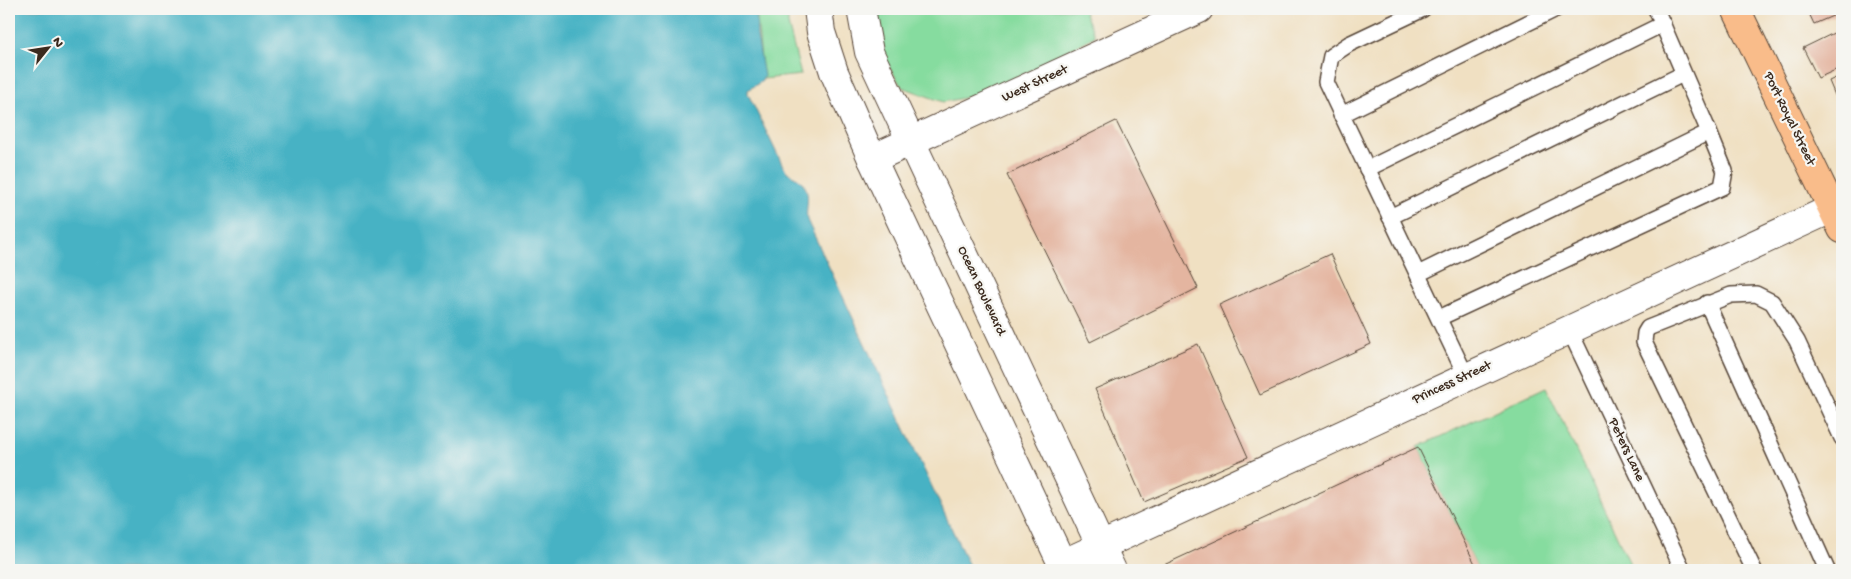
<svg xmlns="http://www.w3.org/2000/svg" width="1851" height="579" font-family="'Gochi Hand',sans-serif">
	<style>
		.green { fill: #86dc9f; stroke: #60835e }
		.water { fill: #47b2c4; stroke: #416e71 }
		.building { fill: #e4b5a0 }
		.lines { fill: none; stroke-linecap: round; stroke-linejoin: round }
		.service-casing { stroke: #564537; stroke-width: 18 }
		.minor-casing { stroke: #564537; stroke-width: 30 }
		.tertiary-casing { stroke: #564537; stroke-width: 30 }
		.trunk-casing { stroke: #564537; stroke-width: 30 }
		.service { stroke: #fff; stroke-width: 15 }
		.minor { stroke: #fff; stroke-width: 28 }
		.tertiary { stroke: #fff; stroke-width: 28 }
		.trunk { stroke: #f9bc8a; stroke-width: 28 }
		.labels { text-anchor: middle; dominant-baseline: central; stroke-width: 4.5; stroke-linejoin: round; paint-order: stroke }
		.street-label { font-size: 14px; fill: #3b2a1e; stroke: #f6f6f2 }
	</style>
	<rect width="100%" height="100%" fill="#f6f6f2"/>
	<filter id="ink" filterUnits="userSpaceOnUse"><feTurbulence type="fractalNoise" baseFrequency=".02" numOctaves="2"/><feDisplacementMap in="SourceGraphic" scale="10" xChannelSelector="R" yChannelSelector="G"/><feConvolveMatrix kernelMatrix="1 2 1 2 8 2 1 2 1" color-interpolation-filters="sRGB"/></filter>
	<filter id="wash" filterUnits="userSpaceOnUse"><feTurbulence type="fractalNoise" baseFrequency=".0096" numOctaves="4" result="noise"/><feDisplacementMap in="SourceGraphic" scale="20" xChannelSelector="R" yChannelSelector="G"/><feGaussianBlur stdDeviation="1.12" result="paint"/><feColorMatrix in="noise" values="0 0 0 0 0 0 0 0 0 0 0 0 0 0 0 0 0 1.4 0 .05"/><feComposite in="paint" operator="in"/></filter>
	<g filter="url(#wash)">
		<rect width="100%" height="100%" fill="#f0e0c2"/>
		<g class="green">
			<path d="M 756,9 L 788,9 L 788,24 L 801,75 L 763,79 Z"/>
			<path d="M 873,9 L 1083,9 L 1095,36 L 989,93 L 943,102 L 902,87 L 878,50 Z"/>
			<path d="M 1546,387 L 1632,568 L 1627,570 L 1478,570 L 1418,447 Z"/>
		</g>
		<path class="water" d="M 9,9 L 756,9 L 757,36 L 764,76 L 762,81 L 748,90 L 748,94 L 784,168 C 789,175 797,176 802,182 C 812,194 805,207 807,220 L 971,570 L 9,570 Z"/>
		<g id="blocks">
			<g class="building">
				<path d="M 1807,9 L 1840,9 L 1842,12 L 1814,24 Z"/>
				<path d="M 1842,29 L 1842,67 L 1818,78 L 1803,48 Z"/>
				<path d="M 1842,75 L 1842,112 L 1829,81 Z"/>
				<path d="M 1116,121 L 1198,288 L 1090,342 L 1007,175 Z"/>
				<path d="M 1330,254 L 1371,344 L 1260,395 L 1219,305 Z"/>
				<path d="M 1198,344 L 1248,457 L 1144,502 L 1095,389 Z"/>
				<path d="M 1418,447 L 1478,570 L 1153,570 Z"/>
			</g>
		</g>
	</g>
	<g filter="url(#ink)">
		<use href="#blocks" fill-opacity="0" stroke="#564537" stroke-width="1"/>
		<g class="lines">
			<defs>
				<g id="service">
					<path d="M 1423,9 L 1349,44 L 1331,56 L 1326,82 L 1466,376"/>
					<path d="M 1341,115 L 1556,9"/>
					<path d="M 1367,169 L 1663,24"/>
					<path d="M 1390,217 L 1683,74"/>
					<path d="M 1418,274 L 1709,132 L 1656,9"/>
					<path d="M 1707,303 L 1827,570"/>
					<path d="M 1439,318 L 1722,187 L 1725,171 L 1709,132"/>
					<path d="M 1569,329 L 1683,570"/>
					<path d="M 1754,570 L 1644,342 L 1645,333 L 1648,328 L 1731,295 L 1756,294 L 1772,302 L 1797,341 L 1842,438"/>
				</g>
				<g id="minor">
					<path d="M 872,159 L 1199,9"/>
					<path d="M 1062,564 L 1842,204"/>
				</g>
				<g id="tertiary">
					<path d="M 818,9 L 821,32 L 834,72 L 872,159 L 1065,570"/>
					<path d="M 861,9 L 869,52 L 1112,570"/>
				</g>
				<path id="trunk" d="M 1736,9 L 1842,229"/>
			</defs>
			<use href="#service" class="service-casing"/>
			<use href="#minor" class="minor-casing"/>
			<use href="#tertiary" class="tertiary-casing"/>
			<use href="#trunk" class="trunk-casing"/>
			<use href="#service" class="service"/>
			<use href="#minor" class="minor"/>
			<use href="#tertiary" class="tertiary"/>
			<use href="#trunk" class="trunk"/>
		</g>
	</g>
	<g class="labels">
		<g class="street-label">
			<text transform="translate(1035 84) rotate(-25)">West Street</text>
			<text transform="translate(1789 119) rotate(64)">Port Royal Street</text>
			<text transform="translate(981 291) rotate(65)">Ocean Boulevard</text>
			<text transform="translate(1452 383) rotate(-25)">Princess Street</text>
			<text transform="translate(1626 450) rotate(65)">Peters Lane</text>
		</g>
	</g>
	<rect width="1851" height="579" fill="none" stroke="#f6f6f2" stroke-width="30"/>
	<g transform="translate(48 48) rotate(60)" stroke="#f6f6f2" stroke-width="4" paint-order="stroke">
	<path d="M0-4L9 19L0 12L-9 19Z" fill="#3b2a1e"/>
	<text y="-8" font-size="14" font-weight="bold" text-anchor="middle" fill="#3b2a1e">N</text>
	</g>
</svg>
